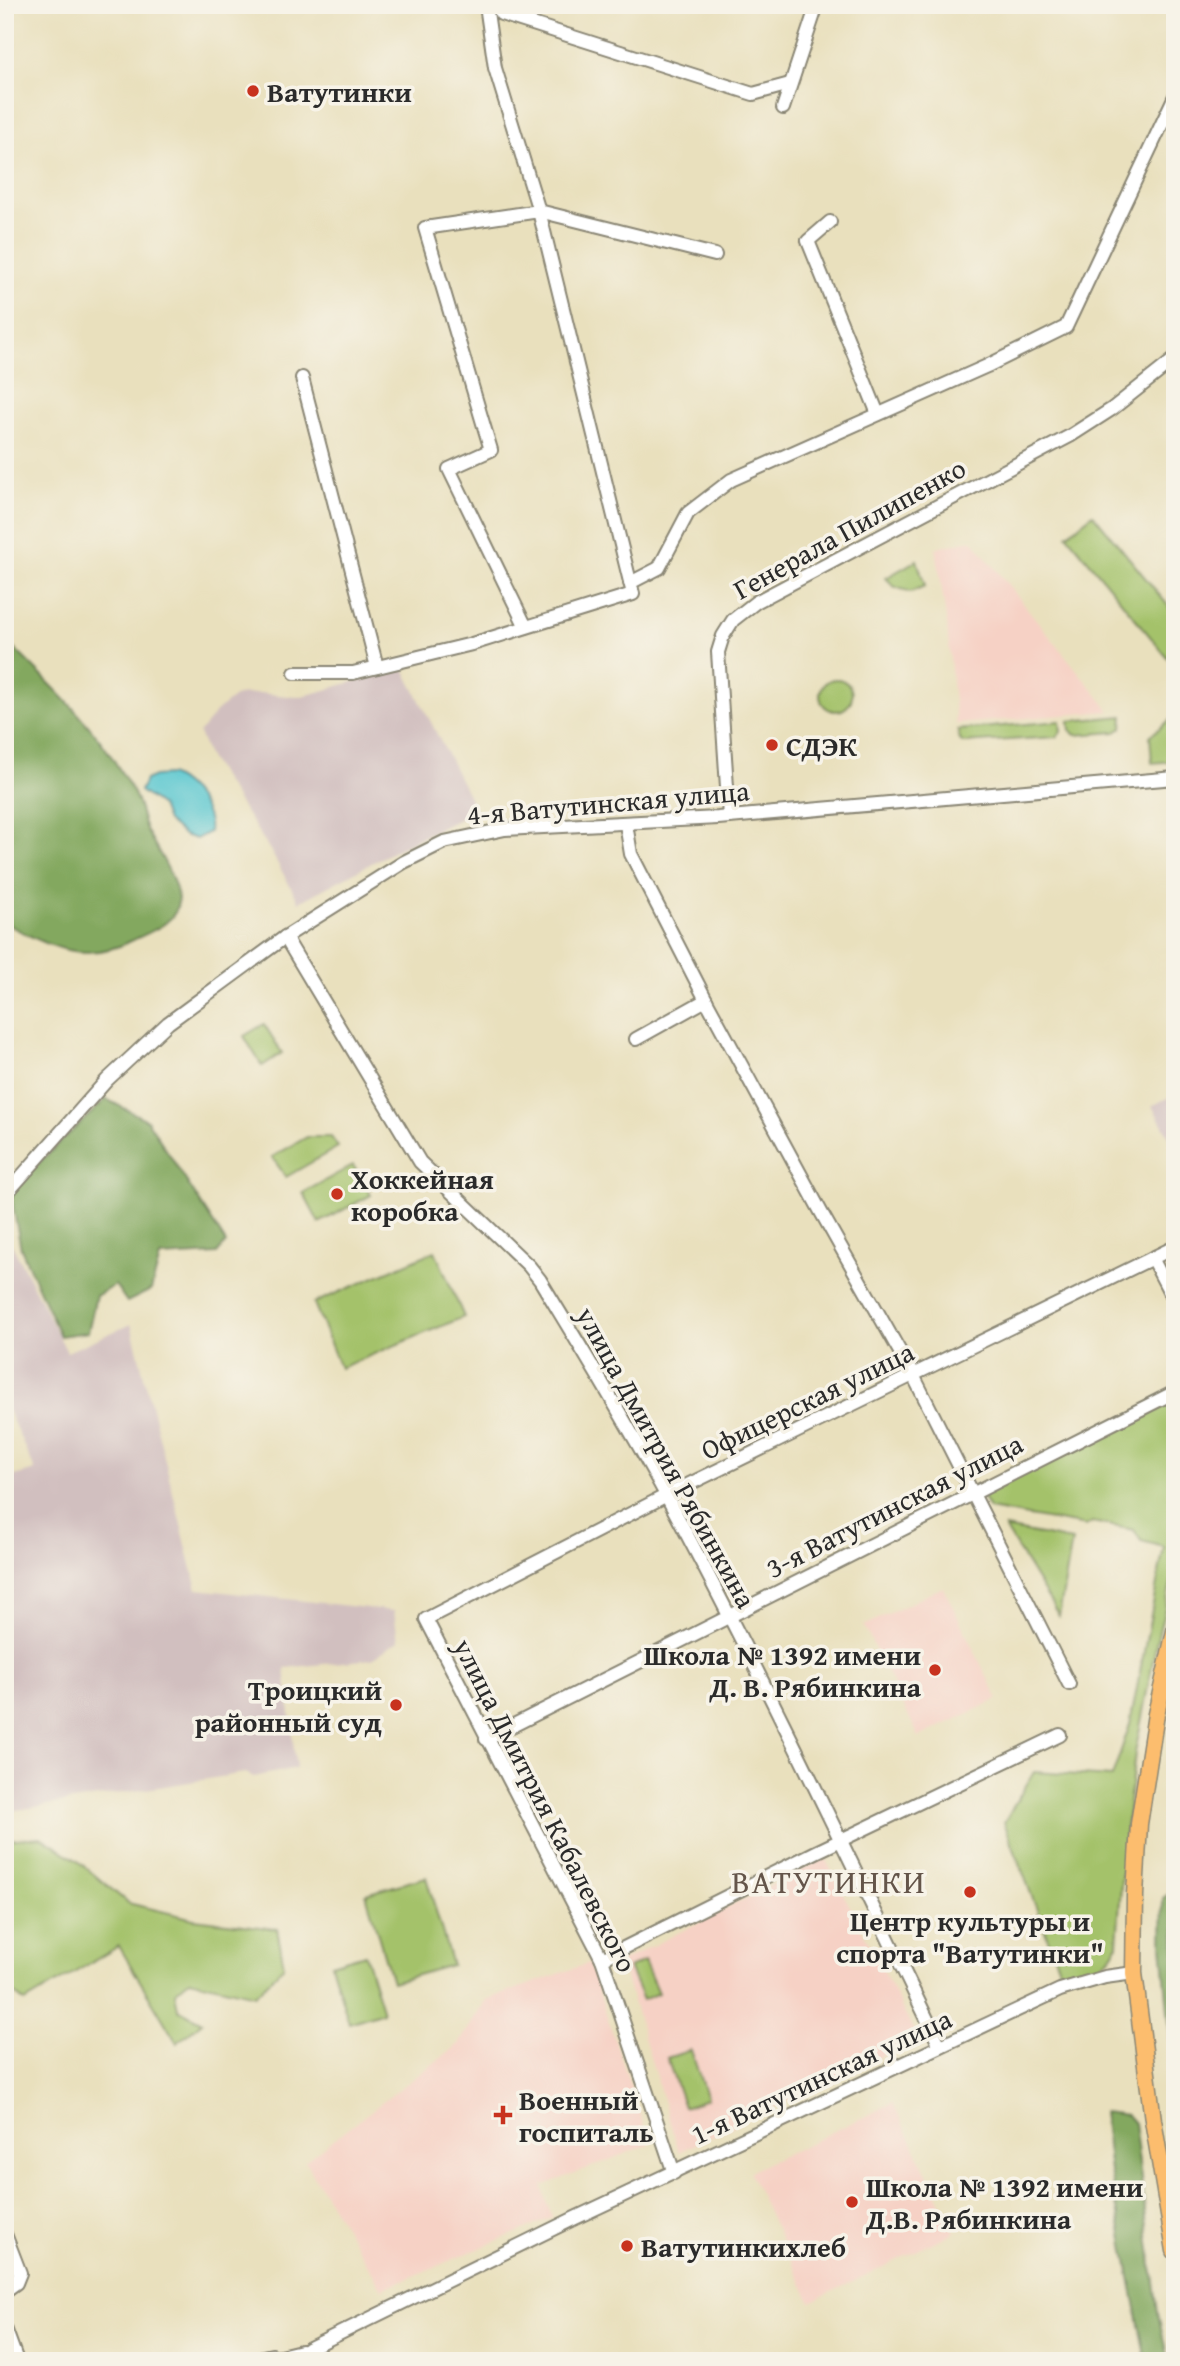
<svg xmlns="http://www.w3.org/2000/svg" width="1180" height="2366" font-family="'Gentium Book Plus',serif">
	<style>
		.built { fill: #f6d1c5 }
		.industrial { fill: #d1bfbf }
		.green { fill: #a4c26a; stroke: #68764a; stroke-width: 2 }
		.forest { fill: #83a85e; stroke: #576a44; stroke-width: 2 }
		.water { fill: #5bc8d0; stroke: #437a7e; stroke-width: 2 }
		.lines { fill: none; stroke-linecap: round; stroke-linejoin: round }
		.minor-casing { stroke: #8a8674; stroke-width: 16 }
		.major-casing { stroke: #8a8674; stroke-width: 19 }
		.minor { stroke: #fff; stroke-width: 12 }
		.major { stroke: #fcbd6e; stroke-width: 16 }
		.poi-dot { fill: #c8321e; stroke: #f7f3e8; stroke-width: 2.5 }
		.labels { text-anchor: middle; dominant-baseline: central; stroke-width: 7; stroke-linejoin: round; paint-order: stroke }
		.poi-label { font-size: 28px; font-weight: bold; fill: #2b2b2b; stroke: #f7f3e8; text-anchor: start }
		.street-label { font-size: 28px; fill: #2b2b2b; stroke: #f7f3e8 }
		.quarter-label { font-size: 32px; letter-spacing: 2px; fill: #64554a; stroke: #f7f3e8 }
	</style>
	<rect width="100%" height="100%" fill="#f7f3e8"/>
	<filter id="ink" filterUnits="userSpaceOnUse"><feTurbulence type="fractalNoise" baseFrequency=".0143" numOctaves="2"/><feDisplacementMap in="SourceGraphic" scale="14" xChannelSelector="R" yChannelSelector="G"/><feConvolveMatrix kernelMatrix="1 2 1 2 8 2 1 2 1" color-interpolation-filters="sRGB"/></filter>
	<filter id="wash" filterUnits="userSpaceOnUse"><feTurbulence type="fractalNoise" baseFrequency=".00686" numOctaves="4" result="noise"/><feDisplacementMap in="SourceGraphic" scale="28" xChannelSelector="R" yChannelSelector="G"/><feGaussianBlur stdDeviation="1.57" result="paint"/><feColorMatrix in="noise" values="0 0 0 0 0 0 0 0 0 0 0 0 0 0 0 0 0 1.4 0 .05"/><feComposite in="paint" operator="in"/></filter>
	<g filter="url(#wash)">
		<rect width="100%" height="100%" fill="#e9e0bd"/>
		<g class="built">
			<path d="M 972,540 L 1110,711 L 956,724 L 947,625 L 936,548 Z"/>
			<path d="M 943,1587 L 998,1699 L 919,1737 L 864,1626 Z"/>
			<path d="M 825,1858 L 918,2039 L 679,2152 L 621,1962 Z"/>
			<path d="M 589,1963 L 650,2144 L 542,2186 L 552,2218 L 382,2289 L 305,2161 L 459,2044 L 486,2000 Z"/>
			<path d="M 893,2103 L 955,2232 L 811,2302 L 749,2172 Z"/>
		</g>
		<g class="industrial">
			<path d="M 403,667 L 476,811 L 409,843 L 299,902 L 270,850 L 208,756 L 199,733 L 218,710 L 237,695 L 259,693 L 297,697 L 315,693 Z"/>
			<path d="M 1175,1094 L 1175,1147 L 1152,1106 Z"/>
			<path d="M 12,1245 L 67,1352 L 131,1324 L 197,1589 L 394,1611 L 398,1641 L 372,1659 L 285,1668 L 296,1768 L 254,1777 L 245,1773 L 5,1812 L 5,1479 L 35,1470 L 5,1404 L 5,1250 Z"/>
		</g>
		<g class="green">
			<path d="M 1093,514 L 1175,614 L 1175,667 L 1067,535 Z"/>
			<path d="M 917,560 L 925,586 L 911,592 L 895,587 L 886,578 Z"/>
			<circle cx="836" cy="695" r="16"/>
			<path d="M 1123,716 L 1122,728 L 1116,732 L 1075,735 L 1070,730 L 1069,721 Z"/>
			<path d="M 1175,716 L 1175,761 L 1152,763 L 1150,736 Z"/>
			<path d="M 1060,721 L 1061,732 L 1057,737 L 963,743 L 959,739 L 958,730 Z"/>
			<path d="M 264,1024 L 282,1053 L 262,1066 L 244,1036 Z"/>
			<path d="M 307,1137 L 331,1137 L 338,1147 L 286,1177 L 272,1157 Z"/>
			<path d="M 353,1165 L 371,1195 L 319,1223 L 303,1193 Z"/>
			<path d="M 435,1251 L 464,1317 L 340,1368 L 314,1303 Z"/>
			<path d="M 1175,1397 L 1175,1568 L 1157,1640 L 1135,1753 L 1123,1854 L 1117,1945 C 1109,1970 1082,1968 1060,1971 L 1004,1822 L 1034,1772 L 1112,1777 L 1130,1724 L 1164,1547 L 1141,1541 L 1134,1530 L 1092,1522 L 1086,1526 L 989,1509 L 981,1494 Z"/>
			<path d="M 1005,1528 L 1072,1541 L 1059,1616 Z"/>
			<path d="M 41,1837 L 78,1861 L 128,1903 L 194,1919 L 277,1929 L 284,1966 L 255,1995 L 189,1980 L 175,1992 L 178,2009 L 202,2022 L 177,2043 L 119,1946 L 25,2002 L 5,1986 L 5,1840 Z"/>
			<path d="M 426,1877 L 452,1965 L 392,1982 L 366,1894 Z"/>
			<path d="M 365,1954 L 383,2012 L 349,2023 L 331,1964 Z"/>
			<path d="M 644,1961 L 658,1993 L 643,2000 L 629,1968 Z"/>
			<path d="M 691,2050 L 707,2099 L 684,2107 L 667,2058 Z"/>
		</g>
		<g class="forest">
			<path d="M 5,647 L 15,649 C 54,688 92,723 120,770 C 125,779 132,788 136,798 C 141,809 142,822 148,833 C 157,849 179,884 178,902 C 177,924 147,933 131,941 C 83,965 48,946 5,923 Z"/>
			<path d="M 106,1099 L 147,1120 L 226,1243 L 217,1254 L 160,1257 L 151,1290 L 127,1302 L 115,1285 L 96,1296 L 88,1332 L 60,1336 L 21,1249 L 10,1190 Z"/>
			<path d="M 1173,1891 L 1175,1893 L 1175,2087 L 1162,1945 L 1163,1898 Z"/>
			<path d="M 1103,2112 L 1127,2115 L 1134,2123 L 1158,2313 L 1168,2361 L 1146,2361 L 1110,2172 Z"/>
		</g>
		<path class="water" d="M 170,775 C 190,785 212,810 209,832 L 196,839 L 184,835 L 167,821 L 161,806 L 140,791 L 145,780 L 154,776 Z"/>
	</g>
	<g filter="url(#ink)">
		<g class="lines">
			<defs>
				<g id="minor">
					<path d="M 486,5 L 495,68 L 539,211 L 715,255"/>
					<path d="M 501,14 L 753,94 L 790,84"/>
					<path d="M 783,108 L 817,5"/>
					<path d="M 830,222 L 808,241 L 878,414"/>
					<path d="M 302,378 L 377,667"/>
					<path d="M 630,583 L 659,568 L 688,513 L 731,480 L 987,366 L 1066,327 L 1175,96"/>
					<path d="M 295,673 L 353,673 L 472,644 L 633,594 L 539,211 L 425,228 L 491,450 L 449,469 L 526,627"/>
					<path d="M 729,817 L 718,652 L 723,636 L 733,620 L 756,602 L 1070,436 L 1112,409 L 1175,359"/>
					<path d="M 626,824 L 631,854 L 706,1000 L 821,1212 L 913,1375 L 1069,1684"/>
					<path d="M 285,937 L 420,1162 L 529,1266 L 540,1280 C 583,1351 627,1422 666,1495 C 763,1676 851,1862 940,2046"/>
					<path d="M 636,1039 L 706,1000"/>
					<path d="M 5,1195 L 107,1080 L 168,1023 L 285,937 L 404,862 L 444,842 L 505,829 L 718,818 L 1175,778"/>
					<path d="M 1152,1258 L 1175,1302"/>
					<path d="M 486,1739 L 1175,1392"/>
					<path d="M 602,1959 L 816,1852 L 1060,1735"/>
					<path d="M 674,2173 L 602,1959 L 426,1619 L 673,1492 L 1175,1247"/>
					<path d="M 5,2234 L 20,2273 L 16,2283 L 5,2291"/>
					<path d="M 5,2328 L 17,2361"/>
					<path d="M 276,2357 L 301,2351"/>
					<path d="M 260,2361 L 263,2357 L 272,2355 L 281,2360"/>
					<path d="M 292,2361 L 308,2349 L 575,2218 L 1060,1990 L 1105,1977 L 1134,1973"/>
				</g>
				<path id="major" d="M 1175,1631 L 1156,1714 L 1139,1824 L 1135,1895 L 1134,1973 L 1153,2120 L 1175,2251"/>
			</defs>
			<use href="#minor" class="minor-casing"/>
			<use href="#major" class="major-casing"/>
			<use href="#minor" class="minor"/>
			<use href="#major" class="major"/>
		</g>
	</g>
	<g class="poi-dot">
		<circle cx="253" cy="91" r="7"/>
		<circle cx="772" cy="745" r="7"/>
		<circle cx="337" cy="1194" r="7"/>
		<circle cx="935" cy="1670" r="7"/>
		<circle cx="396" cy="1705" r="7"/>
		<circle cx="970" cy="1892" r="7"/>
		<path d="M499.5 2104.5h7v7h7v7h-7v7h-7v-7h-7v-7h7z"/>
		<circle cx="852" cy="2202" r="7"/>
		<circle cx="627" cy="2246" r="7"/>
	</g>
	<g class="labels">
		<g class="poi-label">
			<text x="267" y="91">Ватутинки</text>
			<text x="786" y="745">СДЭК</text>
			<text x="351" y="1178">Хоккейная<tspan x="351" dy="32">коробка</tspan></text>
			<text x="921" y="1654" text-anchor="end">Школа № 1392 имени<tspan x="921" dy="32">Д. В. Рябинкина</tspan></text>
			<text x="382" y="1689" text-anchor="end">Троицкий<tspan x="382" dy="32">районный суд</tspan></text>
			<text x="970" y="1920" text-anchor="middle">Центр культуры и<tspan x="970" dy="32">спорта "Ватутинки"</tspan></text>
			<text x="519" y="2099">Военный<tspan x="519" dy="32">госпиталь</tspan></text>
			<text x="866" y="2186">Школа № 1392 имени<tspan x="866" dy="32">Д.В. Рябинкина</tspan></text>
			<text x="641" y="2246">Ватутинкихлеб</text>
		</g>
		<g class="street-label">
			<text transform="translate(849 528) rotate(-29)">Генерала Пилипенко</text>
			<text transform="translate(608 802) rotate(-5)">4-я Ватутинская улица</text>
			<text transform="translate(807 1400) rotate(-26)">Офицерская улица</text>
			<text transform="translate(667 1457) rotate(61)">улица Дмитрия Рябинкина</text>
			<text transform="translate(894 1505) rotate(-27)">3-я Ватутинская улица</text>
			<text transform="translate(546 1805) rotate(63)">улица Дмитрия Кабалевского</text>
			<text transform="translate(821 2076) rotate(-25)">1-я Ватутинская улица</text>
		</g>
		<g class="quarter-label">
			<text x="829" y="1881">ВАТУТИНКИ</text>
		</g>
	</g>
	<rect width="1180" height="2366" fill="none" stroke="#f7f3e8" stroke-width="28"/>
</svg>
